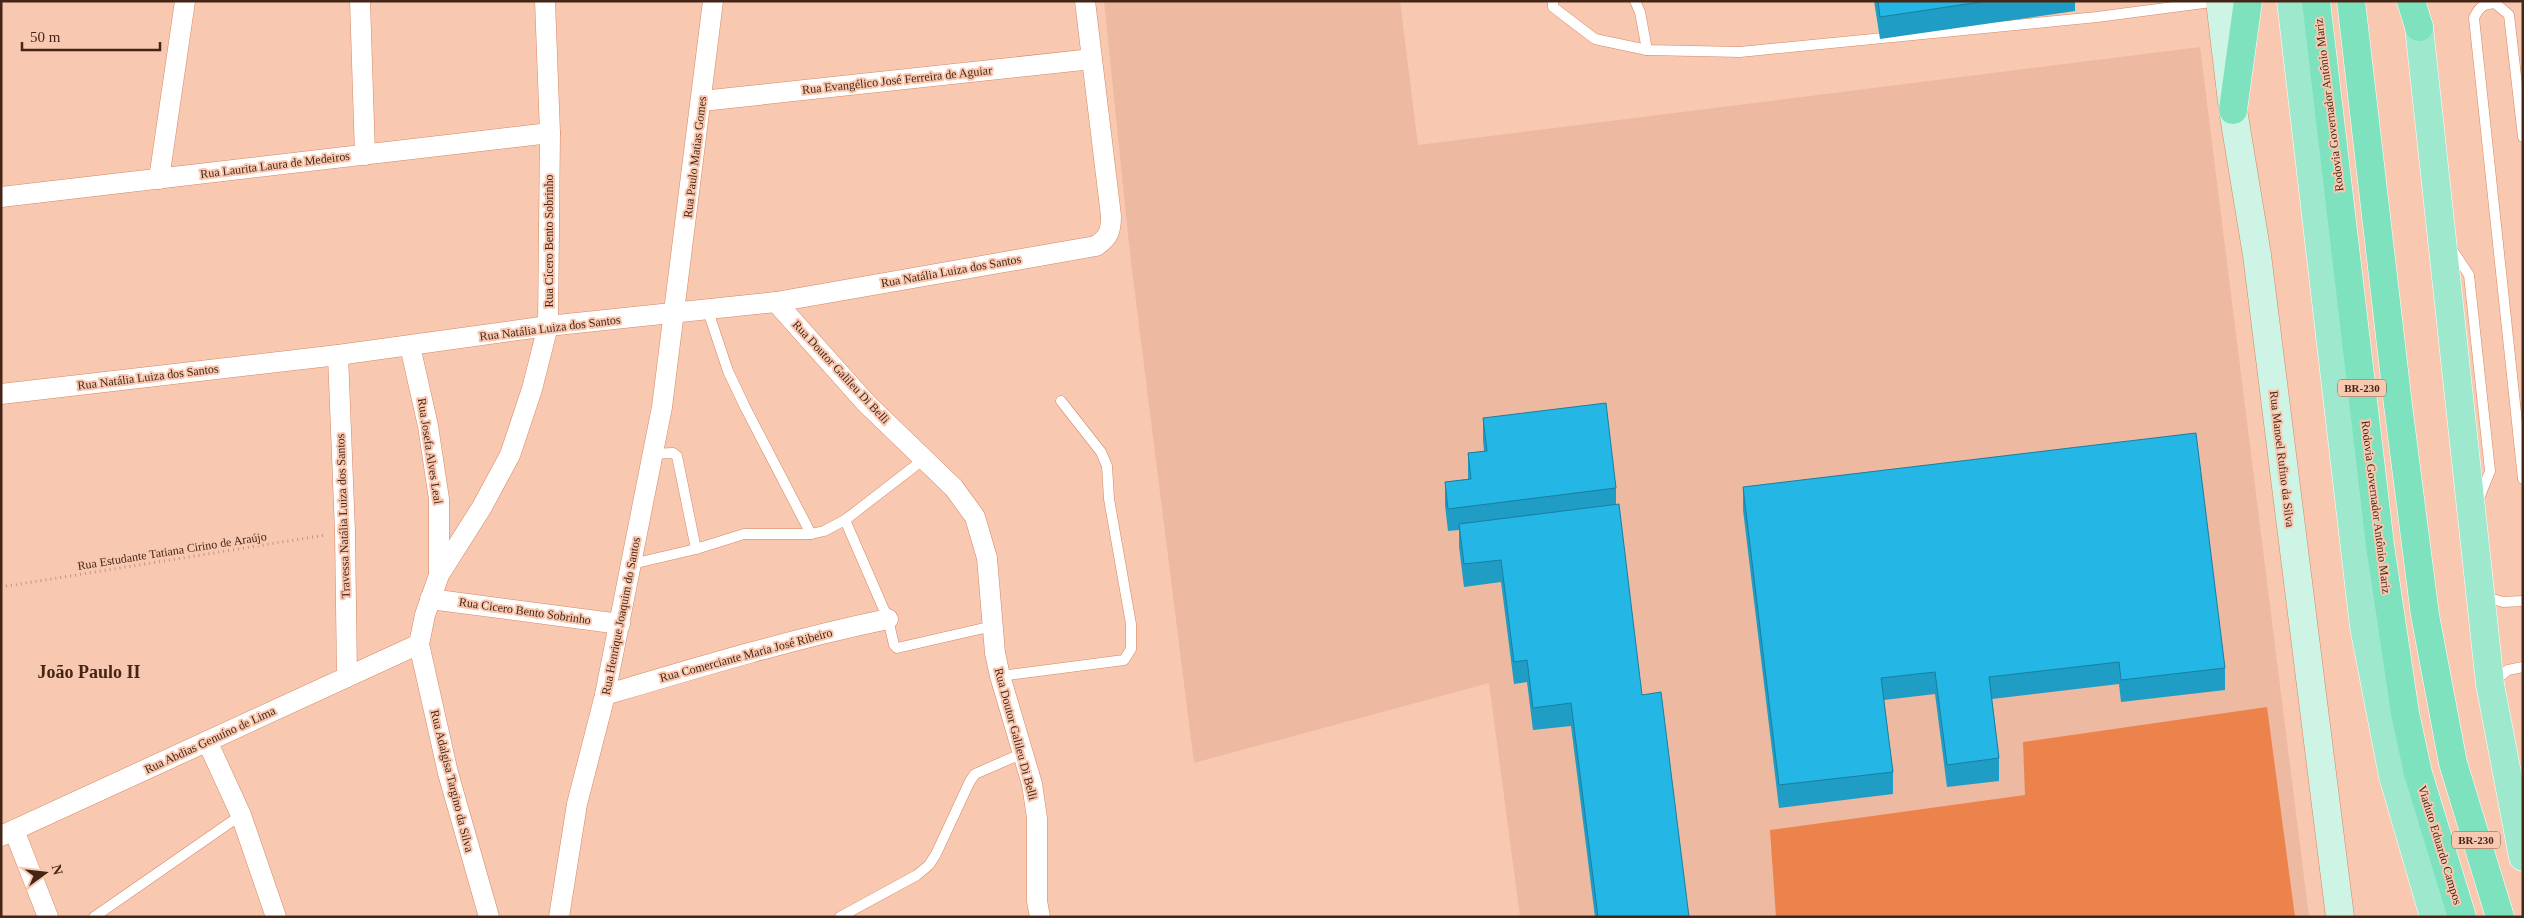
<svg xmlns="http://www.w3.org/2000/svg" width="2524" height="918" font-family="Georgia,serif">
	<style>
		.built { fill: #edb9a0 }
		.green { fill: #ec824c }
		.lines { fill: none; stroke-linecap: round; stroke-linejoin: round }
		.service-casing { stroke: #d48762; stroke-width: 11 }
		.minor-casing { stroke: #d48762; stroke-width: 21 }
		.secondary-casing { stroke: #d48762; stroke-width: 29 }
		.primary-casing { stroke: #fff; stroke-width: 29 }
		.trunk-casing { stroke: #fff; stroke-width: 29 }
		.path { stroke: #c09580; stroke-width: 3; stroke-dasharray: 1 4; stroke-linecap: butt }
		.service { stroke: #fff; stroke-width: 10 }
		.minor { stroke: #fff; stroke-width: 20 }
		.secondary { stroke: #cef4e6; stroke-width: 28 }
		.primary { stroke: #9ee9ce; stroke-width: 28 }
		.trunk { stroke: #7ee2be; stroke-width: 28 }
		.wall { fill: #1f9dc5 }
		.building { fill: #24b6e5; stroke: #197fa0 }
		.labels { text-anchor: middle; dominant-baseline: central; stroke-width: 4; stroke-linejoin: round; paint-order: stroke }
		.shield { fill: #f9c8b1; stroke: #7b5744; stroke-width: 1 }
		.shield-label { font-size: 11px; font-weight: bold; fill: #452616 }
		.street-label { font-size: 12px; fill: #452616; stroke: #f9c8b1 }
		.district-label { font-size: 18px; font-weight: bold; fill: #452616; stroke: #f9c8b1 }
	</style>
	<rect width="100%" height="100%" fill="#f9c8b1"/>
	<path class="built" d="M 1104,1 L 1400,1 L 1418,145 L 2200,47 L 2309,917 L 1520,917 L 1489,683 L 1194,763 L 1130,254 Z"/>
	<path class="green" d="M 2267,707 L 2295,917 L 1776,917 L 1770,830 L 2025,795 L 2023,742 Z"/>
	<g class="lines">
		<defs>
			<g id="service">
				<path d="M 1553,1 L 1553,7 L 1595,39 L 1647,50 L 1740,52 L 2097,17 L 2219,1"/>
				<path d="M 1635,1 L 1640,12 L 1647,50"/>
				<path d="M 2523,137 L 2509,15 L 2495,3 C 2483,4 2479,7 2474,18 L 2523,479"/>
				<path d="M 2451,248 L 2469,275 L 2490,471 L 2478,501"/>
				<path d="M 708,311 L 728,371 L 745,407 L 811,534"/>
				<path d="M 845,520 L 924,459"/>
				<path d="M 696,549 L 744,534 L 811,534 L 824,531 L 845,520 L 888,619 L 894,645 L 897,648 L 993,626"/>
				<path d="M 632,564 L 696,549 L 677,456 L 673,453 L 651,454"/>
				<path d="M 2482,596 L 2503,602 L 2523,601"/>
				<path d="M 1000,676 L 1124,660 L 1131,649 L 1131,624 L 1109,499 L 1107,466 L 1101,452 L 1061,401"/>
				<path d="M 2493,682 L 2508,670 L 2523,667"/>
				<path d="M 94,917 L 241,815"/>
				<path d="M 840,917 L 917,875 L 929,865 L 936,854 L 970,781 L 975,774 L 1023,753"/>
			</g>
			<g id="minor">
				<path d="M 360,1 L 365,155"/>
				<path d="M 702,101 L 1092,59"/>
				<path d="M 159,179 L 185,1"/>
				<path d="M 1,197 L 550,133"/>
				<path d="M 776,302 L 866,403 L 954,488 L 975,517 L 987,558 L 995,653 L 1000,676 L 1032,784 L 1037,818 L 1037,901 L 1040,917"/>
				<path d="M 410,346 L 428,426 L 439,499 L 439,575 L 425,615 L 419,644 L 448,773 L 489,917"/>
				<path d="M 338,355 L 345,532 L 347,677"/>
				<path d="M 1,394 L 338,355 L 548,326 L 776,302 L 1096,246 C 1109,237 1111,231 1111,216 L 1085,1"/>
				<path d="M 439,575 L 482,507 L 510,455 L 532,389 L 548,326 L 550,133 L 545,1"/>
				<path d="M 430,599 L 620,624"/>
				<path d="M 605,695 C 699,667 792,639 888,619"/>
				<path d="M 207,741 L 241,815 L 276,917"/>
				<path d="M 14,830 L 48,917"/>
				<path d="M 1,836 L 419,644"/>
				<path d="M 559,917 L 577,804 L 605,695 L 662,407 L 713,1"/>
			</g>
			<path id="secondary" d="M 2220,1 L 2233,110 L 2257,255 L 2340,917"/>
			<g id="primary">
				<path d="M 2291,1 L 2364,627 L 2393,776 L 2434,917"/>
				<path d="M 2419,27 L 2490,684 L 2523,857"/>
			</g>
			<g id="trunk">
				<path d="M 2316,1 L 2380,545 L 2405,713 L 2418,773 L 2462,917"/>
				<path d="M 2351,1 L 2398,405 L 2425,615 L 2453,763 L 2500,917"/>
				<path d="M 2411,1 L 2419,27"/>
				<path d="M 2233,110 L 2248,1"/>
			</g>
		</defs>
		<use href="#service" class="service-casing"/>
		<use href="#minor" class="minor-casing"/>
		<use href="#secondary" class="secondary-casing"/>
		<use href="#primary" class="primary-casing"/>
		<use href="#trunk" class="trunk-casing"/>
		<path class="path" d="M 1,587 L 326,535"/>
		<use href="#service" class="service"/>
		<use href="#minor" class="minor"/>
		<use href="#secondary" class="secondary"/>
		<use href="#primary" class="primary"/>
		<use href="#trunk" class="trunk"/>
	</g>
	<g class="wall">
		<path d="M 1874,1 L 2075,1 L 2075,11 L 1880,39 Z"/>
		<path d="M 1483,418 L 1616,488 L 1616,505 L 1642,695 L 1689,917 L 1595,917 L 1571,726 L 1533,730 L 1527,682 L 1514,684 L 1501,582 L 1464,587 L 1459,547 L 1459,530 L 1448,531 L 1445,505 L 1445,482 L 1468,479 L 1468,453 L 1484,451 L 1483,440 Z"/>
		<path d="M 1743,487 L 2225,668 L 2225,690 L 2121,702 L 2119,684 L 1992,699 L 1999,758 L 1999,781 L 1947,787 L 1935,694 L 1884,700 L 1893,772 L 1893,794 L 1779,808 L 1743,510 Z"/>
	</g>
	<g class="building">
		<path d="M 1878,1 L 1987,1 L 1880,17 Z"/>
		<path d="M 1606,403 L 1616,488 L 1448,509 L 1445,482 L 1471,479 L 1468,453 L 1487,451 L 1483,418 Z"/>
		<path d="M 2196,433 L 2225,668 L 2121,680 L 2119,662 L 1989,677 L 1999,758 L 1947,765 L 1935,672 L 1881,678 L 1893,772 L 1779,785 L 1743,487 Z"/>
		<path d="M 1619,504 L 1642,695 L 1661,692 L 1689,917 L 1598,917 L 1571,703 L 1533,708 L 1527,660 L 1514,662 L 1501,560 L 1464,564 L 1459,524 Z"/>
	</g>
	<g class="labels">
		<g class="shield">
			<rect x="2338" y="379.5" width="48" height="17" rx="4"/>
			<rect x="2452" y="831.5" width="48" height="17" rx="4"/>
		</g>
		<g class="shield-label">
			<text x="2362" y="388">BR-230</text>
			<text x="2476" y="840">BR-230</text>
		</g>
		<g class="street-label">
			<text transform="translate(897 80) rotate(-6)">Rua Evangélico José Ferreira de Aguiar</text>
			<text transform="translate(2329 105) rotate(-97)">Rodovia Governador Antônio Mariz</text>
			<text transform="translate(695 157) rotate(-83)">Rua Paulo Matias Gomes</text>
			<text transform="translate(275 165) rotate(-7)">Rua Laurita Laura de Medeiros</text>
			<text transform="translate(549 241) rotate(-90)">Rua Cícero Bento Sobrinho</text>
			<text transform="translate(951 271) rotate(-10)">Rua Natália Luiza dos Santos</text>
			<text transform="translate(550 328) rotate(-7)">Rua Natália Luiza dos Santos</text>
			<text transform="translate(841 372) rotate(47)">Rua Doutor Galileu Di Belli</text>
			<text transform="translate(148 377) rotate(-7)">Rua Natália Luiza dos Santos</text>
			<text transform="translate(430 451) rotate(81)">Rua Josefa Alves Leal</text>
			<text transform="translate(2282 459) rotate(83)">Rua Manoel Rufino da Silva</text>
			<text transform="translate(2376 507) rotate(83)">Rodovia Governador Antônio Mariz</text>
			<text transform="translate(343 516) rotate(-92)">Travessa Natália Luiza dos Santos</text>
			<text transform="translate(172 551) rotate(-9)">Rua Estudante Tatiana Cirino de Araújo</text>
			<text transform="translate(525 611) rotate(8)">Rua Cicero Bento Sobrinho</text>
			<text transform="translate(621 616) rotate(-79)">Rua Henrique Joaquim do Santos</text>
			<text transform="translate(746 655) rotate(-15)">Rua Comerciante Maria José Ribeiro</text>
			<text transform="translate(1016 734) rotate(75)">Rua Doutor Galileu Di Belli</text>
			<text transform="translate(210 740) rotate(-25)">Rua Abdias Genuíno de Lima</text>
			<text transform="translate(452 781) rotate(76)">Rua Adalgisa Targino da Silva</text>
			<text transform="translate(2440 845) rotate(73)">Viaduto Eduardo Campos</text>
		</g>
		<g class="district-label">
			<text x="89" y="672">João Paulo II</text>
		</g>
	</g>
	<rect width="2524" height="918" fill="none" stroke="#452616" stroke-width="5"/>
	<g transform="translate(45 873) rotate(75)" stroke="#f9c8b1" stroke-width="4" paint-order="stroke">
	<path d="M0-4L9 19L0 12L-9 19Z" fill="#452616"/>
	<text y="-8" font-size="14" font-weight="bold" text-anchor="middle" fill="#452616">N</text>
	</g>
	<path d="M22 42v8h138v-8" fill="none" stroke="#452616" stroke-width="2.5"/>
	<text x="30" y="42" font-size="15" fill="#452616" stroke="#f9c8b1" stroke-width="4" paint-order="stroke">50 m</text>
</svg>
